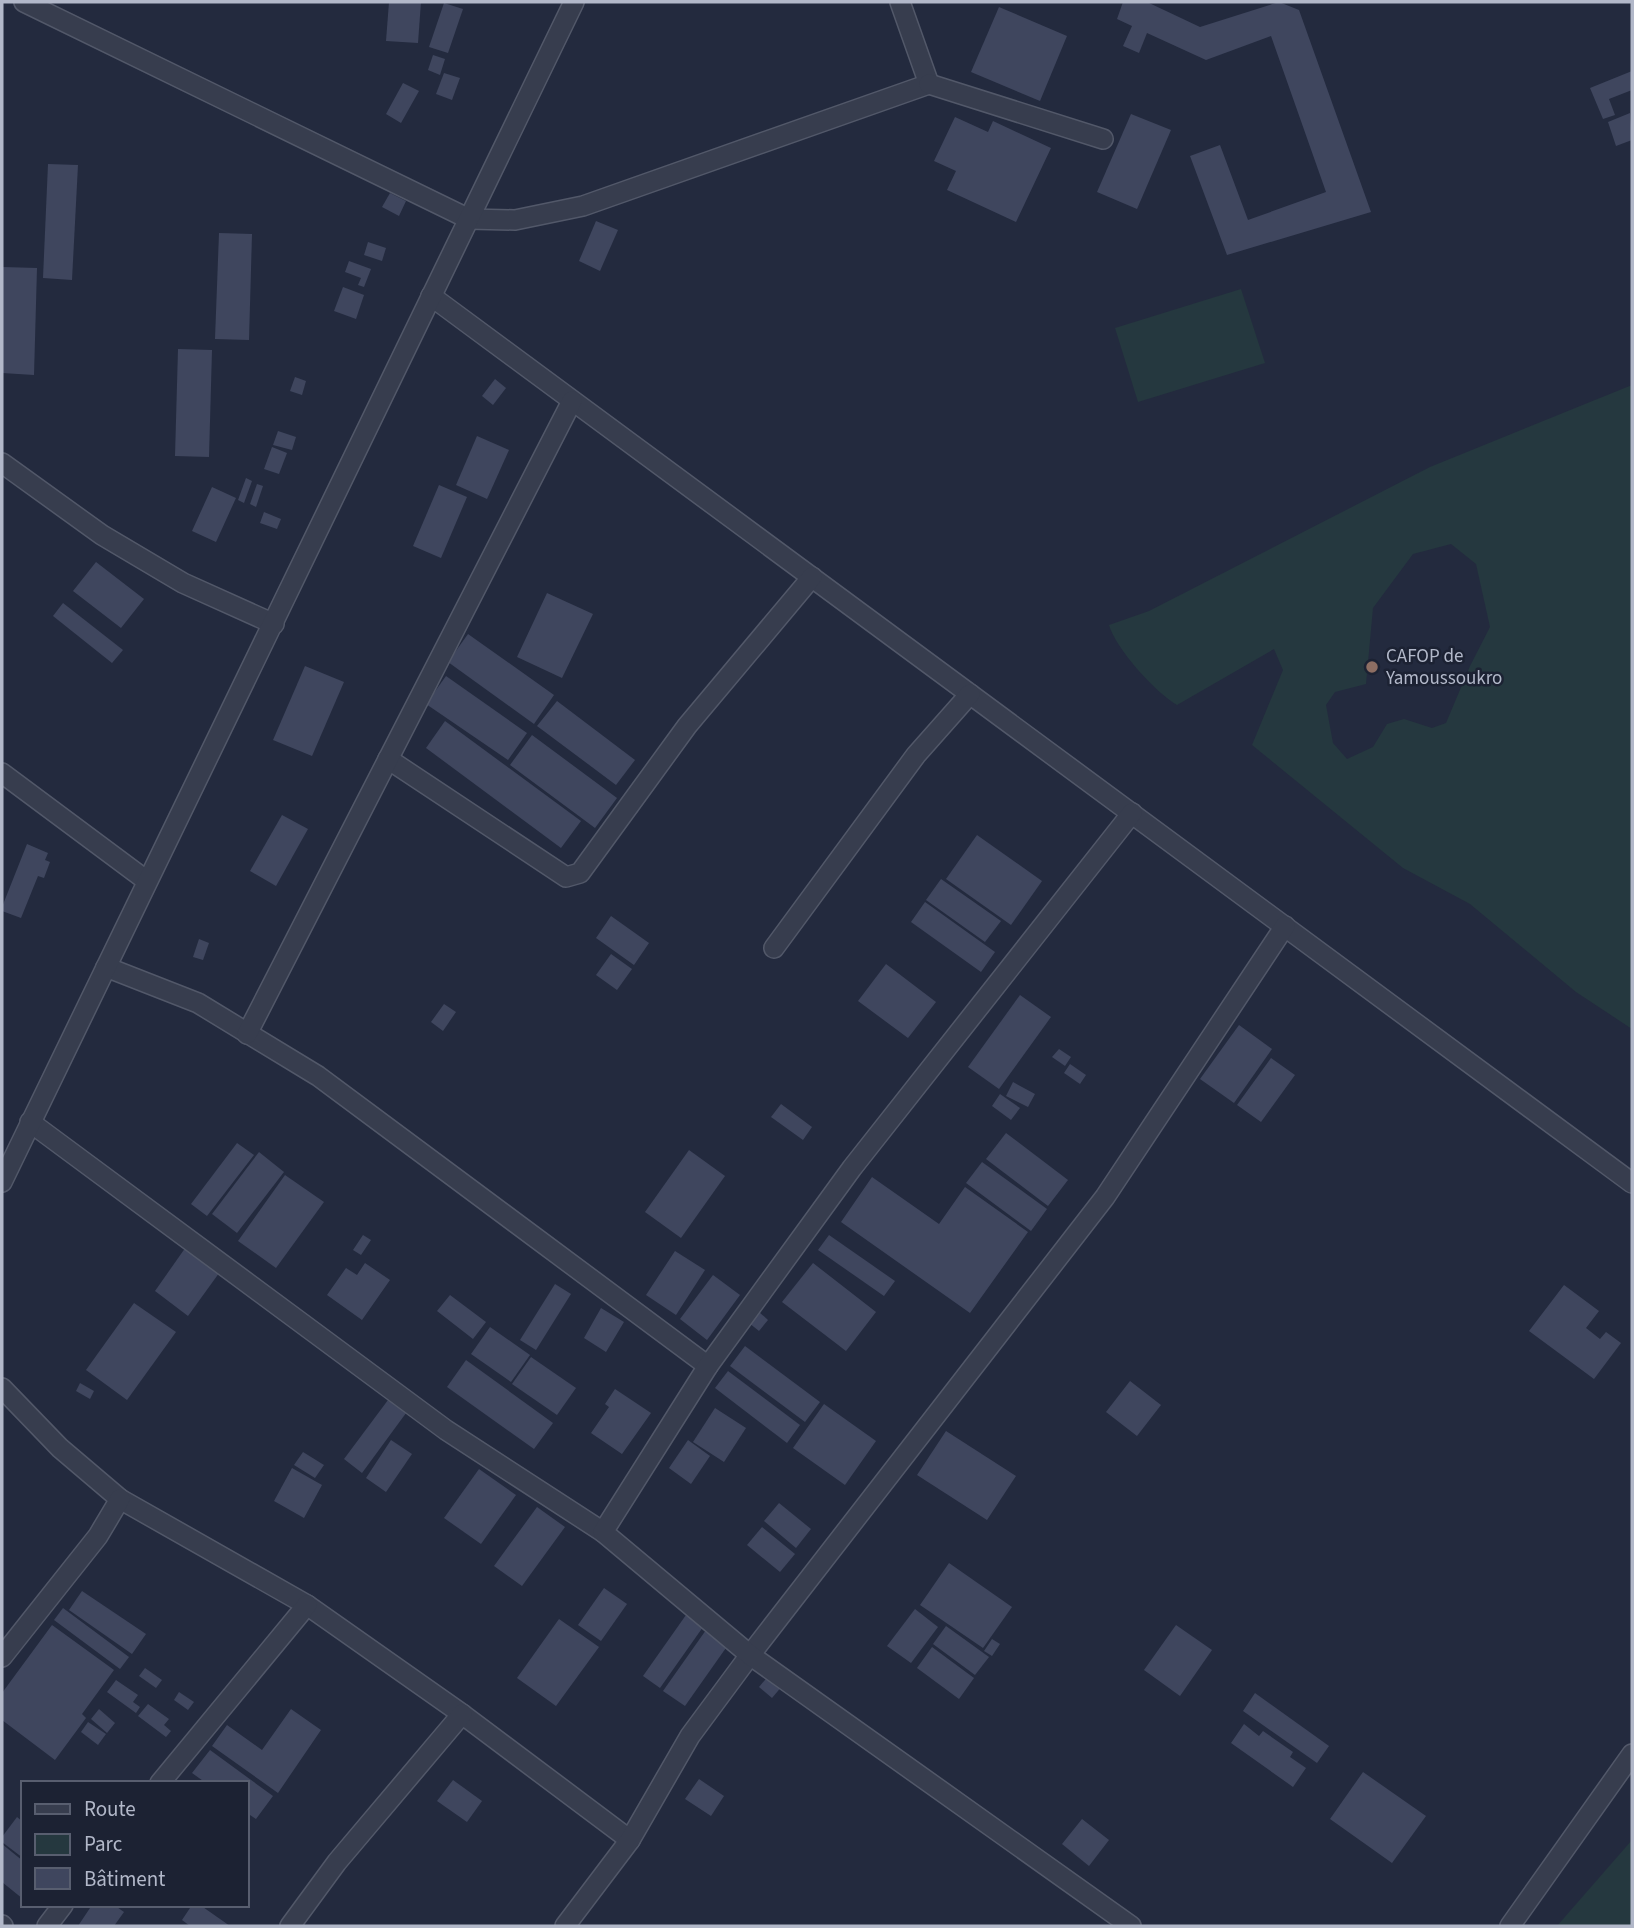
<svg xmlns="http://www.w3.org/2000/svg" width="1634" height="1928" font-family="'Source Sans 3',sans-serif">
	<style>
		.green { fill: #25383f; fill-rule: evenodd }
		.building { fill: #3f465e }
		.lines { fill: none; stroke-linecap: round; stroke-linejoin: round }
		.minor-casing { stroke: #525869; stroke-width: 22 }
		.minor { stroke: #373d4e; stroke-width: 19 }
		.education-dot { fill: #8d6e63; stroke: #1c2233; stroke-width: 2.5 }
		.labels { text-anchor: middle; dominant-baseline: central; stroke-width: 5; stroke-linejoin: round; paint-order: stroke }
		.poi-label { font-size: 19px; fill: #b2b8c9; stroke: #1c2233; text-anchor: start }
	</style>
	<rect width="100%" height="100%" fill="#232a3e"/>
	<g class="green">
		<path d="M 1241,289 L 1265,363 L 1138,402 L 1115,328 Z"/>
		<path d="M 1632,385 L 1632,1029 L 1576,992 L 1470,904 L 1403,868 L 1252,745 L 1283,670 L 1274,649 L 1177,705 C 1155,692 1116,649 1109,625 L 1149,611 L 1430,467 ZM 1451,544 L 1476,564 L 1490,627 L 1470,666 L 1446,723 L 1432,728 L 1404,719 L 1387,724 L 1373,747 L 1347,759 L 1333,743 L 1326,705 L 1335,692 L 1366,684 L 1373,608 L 1413,554 Z"/>
		<path d="M 1632,1840 L 1632,1926 L 1557,1926 Z"/>
	</g>
	<g class="building">
		<path d="M 389,2 L 421,2 L 418,43 L 386,41 Z"/>
		<path d="M 1123,2 L 1147,2 L 1200,27 L 1279,2 L 1299,10 L 1371,212 L 1227,255 L 1190,156 L 1220,145 L 1248,220 L 1326,192 L 1271,36 L 1206,60 L 1147,33 L 1139,53 L 1123,46 L 1132,26 L 1117,19 Z"/>
		<path d="M 444,3 L 463,9 L 448,53 L 429,47 Z"/>
		<path d="M 999,7 L 1067,36 L 1040,101 L 971,72 Z"/>
		<path d="M 433,55 L 445,59 L 440,75 L 428,70 Z"/>
		<path d="M 1632,71 L 1632,90 L 1609,99 L 1615,115 L 1603,119 L 1590,88 Z"/>
		<path d="M 444,73 L 460,78 L 452,100 L 436,94 Z"/>
		<path d="M 403,83 L 419,91 L 401,123 L 386,114 Z"/>
		<path d="M 1630,113 L 1632,140 L 1616,146 L 1608,122 Z"/>
		<path d="M 1131,114 L 1171,130 L 1137,209 L 1097,192 Z"/>
		<path d="M 955,117 L 988,132 L 993,121 L 1051,148 L 1016,222 L 947,190 L 956,171 L 934,161 Z"/>
		<path d="M 48,164 L 78,165 L 72,280 L 43,278 Z"/>
		<path d="M 390,193 L 406,201 L 399,216 L 382,207 Z"/>
		<path d="M 596,221 L 618,230 L 600,271 L 579,261 Z"/>
		<path d="M 219,233 L 252,234 L 249,340 L 215,339 Z"/>
		<path d="M 368,242 L 386,248 L 382,261 L 364,255 Z"/>
		<path d="M 349,261 L 371,269 L 364,287 L 358,285 L 361,278 L 345,272 Z"/>
		<path d="M 3,267 L 37,268 L 34,375 L 2,373 Z"/>
		<path d="M 343,287 L 364,295 L 356,319 L 334,311 Z"/>
		<path d="M 178,349 L 212,350 L 209,457 L 175,456 Z"/>
		<path d="M 295,377 L 306,381 L 302,395 L 290,391 Z"/>
		<path d="M 495,379 L 506,388 L 493,405 L 482,396 Z"/>
		<path d="M 278,431 L 296,437 L 292,450 L 273,445 Z"/>
		<path d="M 477,436 L 509,450 L 487,499 L 456,485 Z"/>
		<path d="M 272,447 L 287,453 L 279,474 L 264,469 Z"/>
		<path d="M 246,478 L 252,481 L 244,503 L 238,500 Z"/>
		<path d="M 257,484 L 263,486 L 256,507 L 250,504 Z"/>
		<path d="M 439,485 L 467,497 L 441,558 L 413,546 Z"/>
		<path d="M 212,487 L 236,498 L 216,542 L 192,531 Z"/>
		<path d="M 264,512 L 281,519 L 277,529 L 260,523 Z"/>
		<path d="M 96,562 L 144,599 L 121,628 L 73,591 Z"/>
		<path d="M 547,593 L 593,614 L 562,678 L 517,657 Z"/>
		<path d="M 63,603 L 123,650 L 112,663 L 53,616 Z"/>
		<path d="M 468,634 L 554,695 L 534,724 L 448,662 Z"/>
		<path d="M 305,666 L 344,682 L 312,756 L 273,740 Z"/>
		<path d="M 446,676 L 527,733 L 508,760 L 426,704 Z"/>
		<path d="M 557,701 L 635,760 L 616,785 L 537,726 Z"/>
		<path d="M 445,721 L 581,821 L 561,848 L 426,748 Z"/>
		<path d="M 532,735 L 617,798 L 595,828 L 510,765 Z"/>
		<path d="M 282,815 L 308,829 L 276,886 L 250,871 Z"/>
		<path d="M 977,835 L 1042,881 L 1011,925 L 946,879 Z"/>
		<path d="M 27,844 L 48,853 L 45,860 L 50,862 L 44,878 L 38,876 L 21,918 L 2,911 L 2,907 Z"/>
		<path d="M 941,879 L 1001,921 L 985,942 L 926,900 Z"/>
		<path d="M 925,902 L 995,952 L 981,972 L 911,922 Z"/>
		<path d="M 611,916 L 649,943 L 634,965 L 596,938 Z"/>
		<path d="M 199,939 L 209,943 L 203,960 L 193,957 Z"/>
		<path d="M 611,954 L 632,969 L 617,990 L 596,975 Z"/>
		<path d="M 886,964 L 936,1002 L 908,1038 L 858,1001 Z"/>
		<path d="M 1020,995 L 1051,1017 L 999,1089 L 968,1067 Z"/>
		<path d="M 444,1004 L 456,1012 L 443,1031 L 431,1022 Z"/>
		<path d="M 1239,1025 L 1272,1049 L 1234,1103 L 1200,1079 Z"/>
		<path d="M 1059,1049 L 1071,1057 L 1065,1066 L 1052,1057 Z"/>
		<path d="M 1271,1058 L 1295,1075 L 1261,1122 L 1237,1105 Z"/>
		<path d="M 1070,1064 L 1086,1075 L 1080,1084 L 1064,1073 Z"/>
		<path d="M 1013,1082 L 1035,1094 L 1028,1107 L 1006,1096 Z"/>
		<path d="M 1000,1094 L 1020,1108 L 1011,1120 L 992,1106 Z"/>
		<path d="M 781,1104 L 812,1127 L 803,1140 L 771,1117 Z"/>
		<path d="M 1006,1133 L 1068,1180 L 1048,1206 L 986,1159 Z"/>
		<path d="M 237,1143 L 254,1155 L 207,1216 L 191,1204 Z"/>
		<path d="M 689,1150 L 725,1176 L 681,1238 L 645,1212 Z"/>
		<path d="M 259,1152 L 284,1172 L 237,1233 L 212,1214 Z"/>
		<path d="M 982,1162 L 1047,1209 L 1031,1231 L 966,1183 Z"/>
		<path d="M 285,1175 L 324,1202 L 276,1268 L 238,1241 Z"/>
		<path d="M 872,1177 L 939,1224 L 965,1187 L 1028,1232 L 970,1313 L 841,1222 Z"/>
		<path d="M 363,1235 L 371,1240 L 361,1255 L 353,1250 Z"/>
		<path d="M 829,1235 L 895,1281 L 884,1296 L 818,1250 Z"/>
		<path d="M 188,1244 L 222,1269 L 188,1316 L 155,1291 Z"/>
		<path d="M 675,1251 L 705,1270 L 676,1315 L 646,1295 Z"/>
		<path d="M 365,1263 L 390,1280 L 362,1320 L 327,1295 L 346,1268 L 357,1275 Z"/>
		<path d="M 813,1263 L 876,1312 L 846,1351 L 782,1302 Z"/>
		<path d="M 713,1275 L 740,1295 L 707,1340 L 680,1319 Z"/>
		<path d="M 555,1284 L 571,1294 L 536,1350 L 520,1340 Z"/>
		<path d="M 1564,1285 L 1599,1311 L 1586,1328 L 1600,1339 L 1606,1332 L 1621,1343 L 1594,1379 L 1529,1331 Z"/>
		<path d="M 450,1295 L 486,1322 L 473,1339 L 437,1311 Z"/>
		<path d="M 134,1303 L 176,1332 L 127,1400 L 86,1370 Z"/>
		<path d="M 601,1308 L 624,1322 L 606,1352 L 584,1338 Z"/>
		<path d="M 758,1311 L 768,1320 L 759,1331 L 749,1323 Z"/>
		<path d="M 490,1327 L 530,1355 L 511,1382 L 471,1354 Z"/>
		<path d="M 745,1346 L 820,1402 L 805,1422 L 730,1366 Z"/>
		<path d="M 531,1357 L 576,1388 L 557,1415 L 512,1384 Z"/>
		<path d="M 466,1360 L 553,1423 L 534,1449 L 447,1387 Z"/>
		<path d="M 728,1371 L 800,1425 L 787,1443 L 715,1388 Z"/>
		<path d="M 1130,1381 L 1161,1405 L 1137,1436 L 1106,1412 Z"/>
		<path d="M 80,1383 L 94,1391 L 90,1399 L 76,1391 Z"/>
		<path d="M 615,1389 L 651,1413 L 622,1454 L 591,1433 L 609,1407 L 605,1404 Z"/>
		<path d="M 391,1396 L 409,1409 L 362,1473 L 344,1459 Z"/>
		<path d="M 824,1404 L 876,1441 L 845,1485 L 793,1448 Z"/>
		<path d="M 715,1408 L 746,1428 L 724,1462 L 693,1442 Z"/>
		<path d="M 946,1431 L 1016,1476 L 987,1520 L 917,1475 Z"/>
		<path d="M 391,1440 L 412,1454 L 386,1492 L 366,1478 Z"/>
		<path d="M 688,1440 L 710,1456 L 691,1484 L 669,1468 Z"/>
		<path d="M 303,1452 L 324,1465 L 315,1478 L 294,1465 Z"/>
		<path d="M 292,1468 L 322,1485 L 304,1518 L 274,1501 Z"/>
		<path d="M 479,1469 L 516,1495 L 481,1544 L 444,1518 Z"/>
		<path d="M 779,1503 L 811,1529 L 796,1548 L 764,1521 Z"/>
		<path d="M 537,1507 L 565,1527 L 522,1586 L 494,1566 Z"/>
		<path d="M 762,1527 L 795,1554 L 780,1572 L 747,1545 Z"/>
		<path d="M 949,1563 L 1012,1607 L 983,1648 L 920,1605 Z"/>
		<path d="M 604,1588 L 627,1604 L 601,1641 L 578,1625 Z"/>
		<path d="M 82,1591 L 146,1634 L 132,1654 L 69,1610 Z"/>
		<path d="M 63,1608 L 129,1657 L 120,1669 L 54,1620 Z"/>
		<path d="M 915,1609 L 938,1627 L 911,1663 L 887,1646 Z"/>
		<path d="M 686,1615 L 703,1627 L 660,1688 L 643,1676 Z"/>
		<path d="M 559,1619 L 599,1647 L 556,1706 L 517,1678 Z"/>
		<path d="M 52,1625 L 114,1670 L 82,1714 L 86,1718 L 55,1760 L 2,1720 L 2,1693 Z"/>
		<path d="M 1176,1625 L 1212,1650 L 1180,1696 L 1144,1670 Z"/>
		<path d="M 946,1626 L 989,1657 L 975,1675 L 933,1644 Z"/>
		<path d="M 706,1630 L 728,1645 L 685,1706 L 663,1691 Z"/>
		<path d="M 992,1639 L 1000,1644 L 992,1656 L 984,1651 Z"/>
		<path d="M 932,1647 L 974,1678 L 959,1699 L 917,1668 Z"/>
		<path d="M 145,1668 L 162,1680 L 156,1688 L 139,1676 Z"/>
		<path d="M 770,1674 L 783,1685 L 772,1698 L 759,1687 Z"/>
		<path d="M 116,1680 L 138,1695 L 133,1702 L 140,1707 L 136,1713 L 107,1692 Z"/>
		<path d="M 179,1692 L 194,1702 L 188,1710 L 174,1700 Z"/>
		<path d="M 1255,1693 L 1329,1746 L 1317,1763 L 1243,1711 Z"/>
		<path d="M 148,1704 L 169,1719 L 164,1725 L 171,1731 L 166,1737 L 138,1716 Z"/>
		<path d="M 99,1709 L 115,1723 L 107,1733 L 91,1719 Z"/>
		<path d="M 291,1709 L 321,1730 L 278,1793 L 212,1746 L 227,1725 L 262,1750 Z"/>
		<path d="M 88,1722 L 106,1734 L 98,1745 L 81,1732 Z"/>
		<path d="M 1244,1724 L 1259,1736 L 1263,1731 L 1293,1752 L 1290,1757 L 1306,1768 L 1293,1787 L 1231,1743 Z"/>
		<path d="M 210,1750 L 273,1796 L 256,1819 L 247,1813 L 247,1783 L 206,1783 L 192,1773 Z"/>
		<path d="M 1363,1772 L 1426,1816 L 1392,1863 L 1330,1819 Z"/>
		<path d="M 699,1779 L 724,1796 L 711,1816 L 685,1799 Z"/>
		<path d="M 453,1780 L 482,1801 L 467,1822 L 437,1801 Z"/>
		<path d="M 17,1817 L 23,1822 L 23,1858 L 2,1842 L 2,1837 Z"/>
		<path d="M 1082,1819 L 1109,1840 L 1089,1866 L 1062,1844 Z"/>
		<path d="M 2,1844 L 23,1861 L 23,1899 L 2,1882 Z"/>
		<path d="M 92,1905 L 114,1905 L 124,1912 L 114,1926 L 78,1926 Z"/>
		<path d="M 192,1905 L 200,1905 L 230,1926 L 190,1926 L 182,1920 Z"/>
	</g>
	<g class="lines">
		<defs>
			<g id="minor">
				<path d="M 24,2 L 469,219 L 515,220 L 583,206 L 929,84 L 900,2"/>
				<path d="M 929,84 L 1103,139"/>
				<path d="M 431,296 L 1632,1183"/>
				<path d="M 2,463 L 102,535 L 183,583 L 274,624"/>
				<path d="M 388,759 L 566,877 L 580,873 L 687,726 L 812,577"/>
				<path d="M 2,773 L 147,881"/>
				<path d="M 774,948 L 916,755 L 970,694"/>
				<path d="M 106,967 L 198,1003 L 318,1076 L 708,1366"/>
				<path d="M 247,1034 L 572,401"/>
				<path d="M 30,1122 L 446,1430 L 603,1532"/>
				<path d="M 2,1182 L 574,2"/>
				<path d="M 2,1388 L 60,1448 L 120,1499 L 307,1605 L 462,1714 L 630,1840"/>
				<path d="M 2,1657 L 98,1536 L 120,1499"/>
				<path d="M 160,1783 L 307,1605"/>
				<path d="M 2,1925 L 3,1926"/>
				<path d="M 47,1926 L 63,1905"/>
				<path d="M 290,1926 L 337,1862 L 462,1714"/>
				<path d="M 565,1926 L 630,1840 L 690,1736 L 750,1655 L 1105,1197 L 1285,926"/>
				<path d="M 1131,1926 L 750,1655 L 603,1532 L 708,1366 L 852,1168 L 1132,813"/>
				<path d="M 1510,1926 L 1632,1754"/>
			</g>
		</defs>
		<use href="#minor" class="minor-casing"/>
		<use href="#minor" class="minor"/>
	</g>
	<circle class="education-dot" cx="1372" cy="667" r="7"/>
	<g class="labels">
		<g class="poi-label">
			<text x="1386" y="656">CAFOP de<tspan x="1386" dy="22">Yamoussoukro</tspan></text>
		</g>
	</g>
	<rect width="1634" height="1928" fill="none" stroke="#b2b8c9" stroke-width="7"/>
	<rect x="21" y="1781" width="228" height="126" fill="#1c2233" stroke="#585e6f" stroke-width="2"/>
	<rect x="35" y="1804" width="35" height="10" fill="#373d4e" stroke="#585e6f" stroke-width="2"/>
	<text x="84" y="1816" font-size="21" fill="#b2b8c9">Route</text>
	<rect x="35" y="1834" width="35" height="21" fill="#25383f" stroke="#585e6f" stroke-width="2"/>
	<text x="84" y="1851" font-size="21" fill="#b2b8c9">Parc</text>
	<rect x="35" y="1868" width="35" height="21" fill="#3f465e" stroke="#585e6f" stroke-width="2"/>
	<text x="84" y="1886" font-size="21" fill="#b2b8c9">Bâtiment</text>
</svg>
